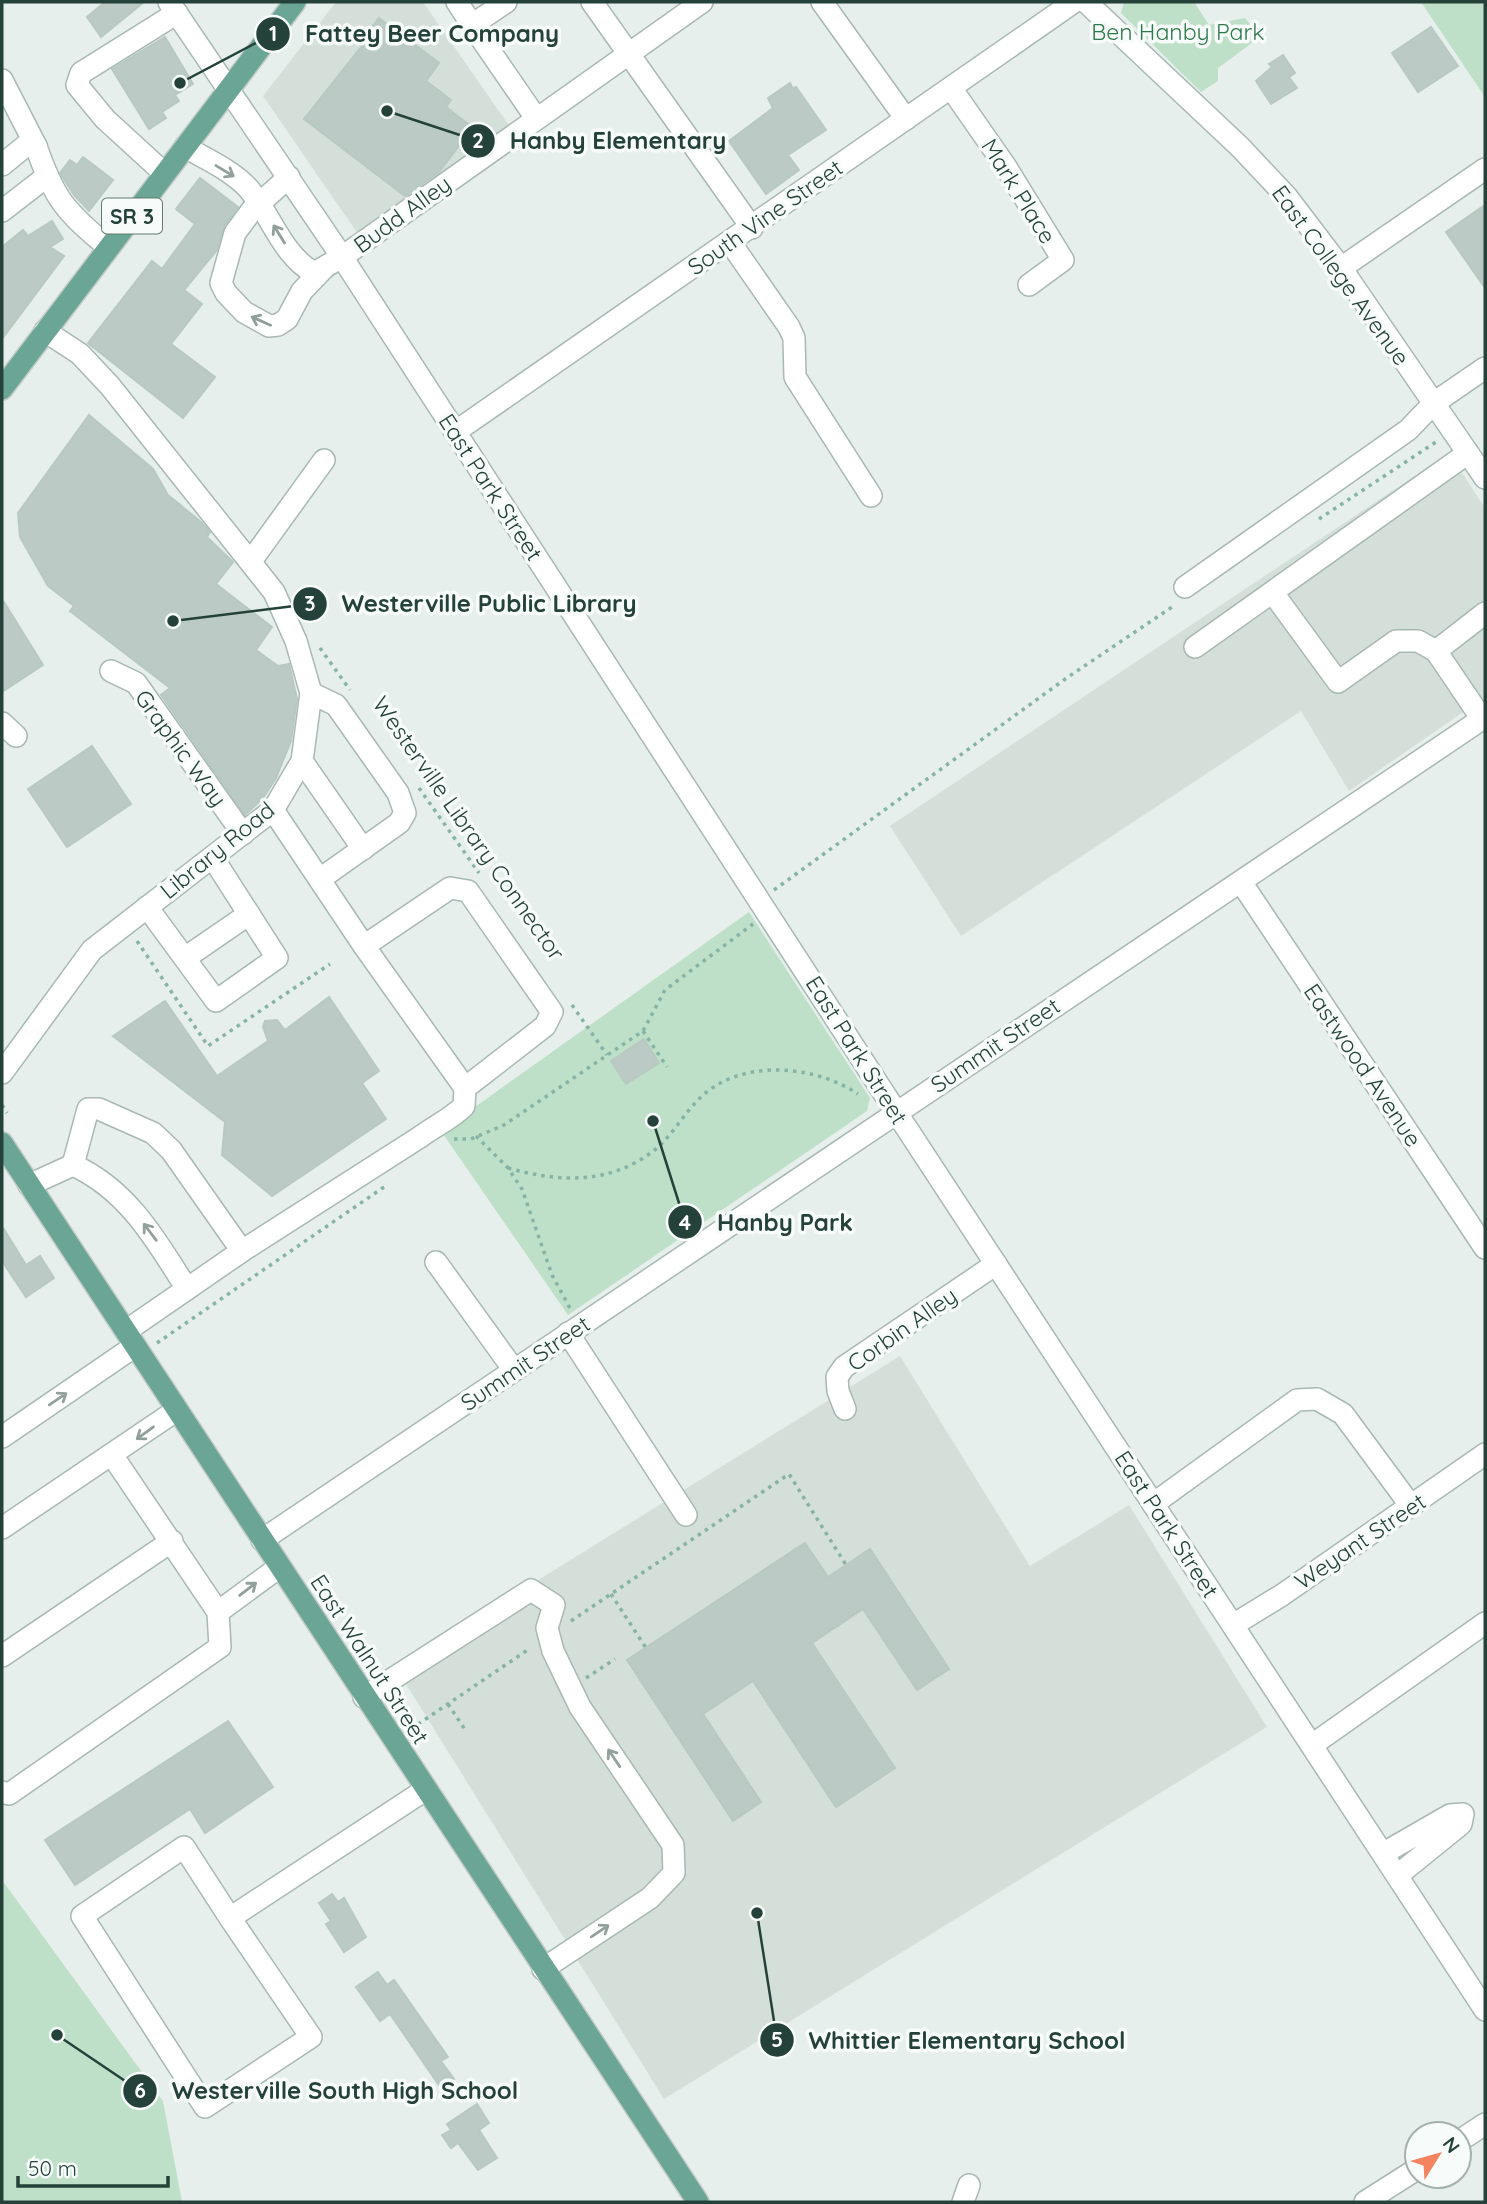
<svg xmlns="http://www.w3.org/2000/svg" width="1487" height="2204" font-family="Quicksand,sans-serif">
	<style>
		.built { fill: #d4dfda }
		.green { fill: #bfe0c8 }
		.building { fill: #bbcac4; stroke: #b8c9c2; stroke-width: 2 }
		.lines { fill: none; stroke-linecap: round; stroke-linejoin: round }
		.minor-casing { stroke: #a8b8b2; stroke-width: 24 }
		.major-casing { stroke: #c2cac8; stroke-width: 24 }
		.path { stroke: #86b3a5; stroke-width: 3.5; stroke-dasharray: 3.5 5; stroke-linecap: butt }
		.minor { stroke: #fff; stroke-width: 21 }
		.major { stroke: #6aa596; stroke-width: 21 }
		.oneway { stroke: #92a09c }
		.labels { text-anchor: middle; dominant-baseline: central; stroke-width: 7; stroke-linejoin: round; paint-order: stroke }
		.shield { fill: #f7fbf9; stroke: #637a73; stroke-width: 2 }
		.shield-label { font-size: 21px; font-weight: bold; fill: #24423a }
		.park-label { font-size: 23px; fill: #2d7a4b; stroke: #f7fbf9 }
		.street-label { font-size: 23px; fill: #24423a; stroke: #f7fbf9 }
		.leader { fill: none; stroke: #24423a; stroke-width: 2.5 }
		.callout-dot { fill: #24423a; stroke: #f7fbf9; stroke-width: 2.5 }
		.mark-label { font-size: 21px; text-anchor: middle; font-weight: bold; fill: #fff }
		.callout-label { font-size: 24px; text-anchor: middle; font-weight: bold; fill: #24423a; stroke: #f7fbf9; stroke-width: 7; stroke-linejoin: round; paint-order: stroke }
	</style>
	<rect width="100%" height="100%" fill="#e6efeb"/>
	<g class="built">
		<path d="M 336,2 L 423,2 L 510,127 L 358,234 L 263,96 Z"/>
		<path d="M 1449,453 L 1485,508 L 1485,697 L 1349,791 L 1301,711 L 961,936 L 890,826 Z"/>
		<path d="M 900,1356 L 1030,1566 L 1129,1505 L 1267,1727 L 664,2099 L 396,1668 Z"/>
	</g>
	<g class="green">
		<path d="M 1124,2 L 1194,2 L 1209,25 L 1245,18 L 1260,37 L 1218,68 L 1218,81 L 1201,92 L 1121,13 Z"/>
		<path d="M 1421,2 L 1485,2 L 1485,97 Z"/>
		<path d="M 749,912 L 870,1098 L 867,1111 L 568,1315 L 441,1131 Z"/>
		<path d="M 2,1880 L 163,2101 L 182,2202 L 2,2202 Z"/>
	</g>
	<g class="building">
		<path d="M 105,2 L 144,2 L 101,37 L 87,17 Z"/>
		<path d="M 379,18 L 439,63 L 426,81 L 451,100 L 446,107 L 480,133 L 469,148 L 461,143 L 439,172 L 405,196 L 304,119 L 369,37 L 366,35 Z"/>
		<path d="M 1431,27 L 1458,66 L 1418,92 L 1392,53 Z"/>
		<path d="M 165,37 L 193,84 L 175,95 L 179,101 L 162,112 L 166,118 L 149,129 L 112,69 Z"/>
		<path d="M 1283,55 L 1295,73 L 1289,77 L 1297,88 L 1271,104 L 1256,81 L 1272,67 L 1269,64 Z"/>
		<path d="M 790,83 L 793,89 L 796,87 L 826,130 L 788,155 L 799,170 L 766,194 L 729,141 L 773,108 L 768,98 Z"/>
		<path d="M 83,157 L 113,180 L 89,211 L 74,195 L 60,173 L 70,160 L 77,165 Z"/>
		<path d="M 200,178 L 238,207 L 224,226 L 217,250 L 184,290 L 202,304 L 171,344 L 215,377 L 183,418 L 88,343 L 152,261 L 162,269 L 195,224 L 176,209 Z"/>
		<path d="M 1485,205 L 1485,288 L 1446,232 Z"/>
		<path d="M 52,221 L 63,239 L 50,247 L 64,256 L 2,339 L 2,247 L 23,230 L 28,236 Z"/>
		<path d="M 89,415 L 153,469 L 168,495 L 201,522 L 210,532 L 207,537 L 233,562 L 216,584 L 272,627 L 256,650 L 278,666 L 289,664 L 297,699 L 291,741 L 276,778 L 263,798 L 245,815 L 161,695 L 170,688 L 70,611 L 74,606 L 48,586 L 20,537 L 18,513 Z"/>
		<path d="M 2,599 L 43,665 L 2,692 Z"/>
		<path d="M 92,746 L 131,804 L 67,847 L 28,789 Z"/>
		<path d="M 329,997 L 379,1071 L 362,1083 L 386,1119 L 272,1196 L 222,1155 L 225,1122 L 113,1036 L 165,1001 L 217,1076 L 268,1041 L 263,1027 L 265,1021 L 277,1020 L 285,1030 Z"/>
		<path d="M 644,1039 L 659,1063 L 626,1084 L 611,1061 Z"/>
		<path d="M 2,1226 L 26,1265 L 40,1256 L 54,1278 L 26,1297 L 2,1261 Z"/>
		<path d="M 805,1543 L 828,1577 L 870,1549 L 949,1669 L 917,1690 L 863,1609 L 812,1643 L 895,1768 L 836,1807 L 753,1681 L 703,1714 L 761,1802 L 733,1821 L 627,1660 Z"/>
		<path d="M 228,1721 L 273,1787 L 205,1833 L 190,1809 L 75,1885 L 45,1840 Z"/>
		<path d="M 332,1894 L 338,1902 L 344,1898 L 366,1937 L 344,1952 L 326,1924 L 331,1921 L 319,1903 Z"/>
		<path d="M 378,1972 L 387,1985 L 394,1980 L 448,2057 L 441,2061 L 454,2079 L 441,2088 L 390,2014 L 380,2021 L 356,1987 Z"/>
		<path d="M 477,2104 L 489,2123 L 479,2130 L 497,2158 L 478,2170 L 458,2143 L 451,2148 L 442,2135 L 451,2130 L 447,2124 Z"/>
	</g>
	<g class="lines">
		<defs>
			<g id="minor">
				<path d="M 169,2 L 342,257 L 900,1118 L 1485,2010"/>
				<path d="M 457,2 L 472,25"/>
				<path d="M 506,2 L 472,25 L 536,118"/>
				<path d="M 592,2 L 752,228"/>
				<path d="M 822,2 L 906,119"/>
				<path d="M 1086,2 L 1240,147 L 1287,197 L 1341,268 L 1485,478"/>
				<path d="M 2,80 L 36,146"/>
				<path d="M 951,88 L 1006,167 L 1063,260 L 1029,285"/>
				<path d="M 185,147 C 206,159 231,170 248,188 C 271,215 282,255 314,273 L 342,257 L 702,2"/>
				<path d="M 2,165 L 29,143 L 36,146 C 54,199 66,212 108,247"/>
				<path d="M 164,173 L 105,119 L 77,85 L 81,73 L 177,13"/>
				<path d="M 289,177 L 252,210 L 235,233 L 221,283 L 226,293 L 244,312 L 269,326 L 278,325 L 287,319 L 302,291 L 324,268"/>
				<path d="M 2,211 L 46,177"/>
				<path d="M 730,242 L 789,327 L 794,338 L 795,377 L 871,496"/>
				<path d="M 1341,268 L 1485,169"/>
				<path d="M 455,432 L 1074,2"/>
				<path d="M 251,561 L 324,460"/>
				<path d="M 1185,587 L 1408,430 L 1434,403 L 1485,368"/>
				<path d="M 1273,593 L 1338,682 L 1396,641 L 1418,641 L 1436,651"/>
				<path d="M 1195,647 L 1468,453"/>
				<path d="M 111,671 L 136,683 L 243,834"/>
				<path d="M 311,693 L 336,705 L 398,793 L 405,813 L 399,823 L 320,879"/>
				<path d="M 1482,719 L 1436,651 L 1485,613"/>
				<path d="M 2,723 L 16,736"/>
				<path d="M 302,761 L 363,849"/>
				<path d="M 1241,882 L 1485,1248"/>
				<path d="M 147,907 L 216,1001 L 277,958 L 213,858"/>
				<path d="M 364,946 L 450,888 L 468,891 L 552,1012 L 545,1026 L 465,1088"/>
				<path d="M 185,958 L 249,914"/>
				<path d="M 2,1073 L 92,950 L 273,810 L 302,761 L 311,693 L 296,641 L 274,592 L 110,386 L 80,354 L 45,331"/>
				<path d="M 73,1165 L 88,1109 L 99,1109 L 153,1133 L 171,1150 L 242,1251"/>
				<path d="M 29,1185 L 73,1165 C 128,1190 156,1240 187,1289"/>
				<path d="M 436,1262 L 514,1370"/>
				<path d="M 126,1331 L 242,1251 L 420,1137 C 435,1126 451,1119 464,1106 L 465,1088 L 364,946 L 273,810"/>
				<path d="M 568,1333 L 686,1515"/>
				<path d="M 845,1409 L 838,1391 L 837,1377 L 844,1367 L 996,1264"/>
				<path d="M 2,1437 L 135,1346"/>
				<path d="M 1153,1504 L 1297,1400 L 1317,1399 L 1343,1414 L 1411,1506"/>
				<path d="M 2,1528 L 177,1410"/>
				<path d="M 262,1540 L 1485,717"/>
				<path d="M 218,1612 L 278,1568"/>
				<path d="M 1233,1625 L 1282,1595 L 1485,1454"/>
				<path d="M 2,1656 L 172,1541"/>
				<path d="M 364,1697 L 531,1590 L 554,1605 L 547,1628 L 553,1651 L 580,1707 L 673,1845 L 674,1873 L 650,1898 L 543,1969"/>
				<path d="M 1312,1745 L 1485,1623"/>
				<path d="M 2,1792 L 9,1794 L 220,1647 L 218,1612 L 112,1455"/>
				<path d="M 1384,1853 L 1450,1815 L 1463,1814 L 1461,1824 L 1398,1875"/>
				<path d="M 230,1918 L 311,2037 L 205,2107 L 82,1916 L 184,1847 L 230,1918 L 425,1790"/>
				<path d="M 1459,2141 L 1485,2124"/>
				<path d="M 963,2202 L 969,2185"/>
				<path d="M 1365,2202 L 1417,2169"/>
			</g>
			<g id="major">
				<path d="M 2,389 L 295,2"/>
				<path d="M 2,1143 L 698,2202"/>
			</g>
		</defs>
		<use href="#minor" class="minor-casing"/>
		<use href="#major" class="major-casing"/>
		<g class="path">
			<path d="M 1319,519 L 1436,442"/>
			<path d="M 320,648 L 350,690"/>
			<path d="M 419,788 L 479,873"/>
			<path d="M 774,890 L 1068,677 L 1175,605"/>
			<path d="M 137,941 L 208,1046 L 330,964"/>
			<path d="M 572,1005 L 607,1055"/>
			<path d="M 643,1031 L 667,1067"/>
			<path d="M 2,1105 L 7,1113"/>
			<path d="M 476,1136 L 508,1168 L 522,1189 L 552,1275 L 571,1310"/>
			<path d="M 454,1139 L 471,1139 L 504,1125 L 643,1031 L 665,990 L 753,924"/>
			<path d="M 508,1168 C 558,1182 608,1185 652,1152 C 670,1139 682,1116 698,1100 C 738,1058 813,1064 858,1094"/>
			<path d="M 157,1343 L 384,1187"/>
			<path d="M 611,1594 L 646,1648"/>
			<path d="M 571,1621 L 789,1474 L 846,1565"/>
			<path d="M 586,1678 L 615,1659"/>
			<path d="M 448,1704 L 466,1731"/>
			<path d="M 411,1729 L 529,1649"/>
		</g>
		<use href="#minor" class="minor"/>
		<use href="#major" class="major"/>
	</g>
	<defs><path id="oneway-shaft" d="M-6 0H5M1.5-3L5.5 0L1.5 3" fill="none" stroke-width="1.6" stroke-linecap="round" stroke-linejoin="round" transform="scale(1.75)"/></defs>
	<g class="oneway">
		<use href="#oneway-shaft" transform="translate(225 171) rotate(31)"/>
		<use href="#oneway-shaft" transform="translate(279 234) rotate(-122)"/>
		<use href="#oneway-shaft" transform="translate(261 321) rotate(-156)"/>
		<use href="#oneway-shaft" transform="translate(150 1232) rotate(-127)"/>
		<use href="#oneway-shaft" transform="translate(58 1399) rotate(-34)"/>
		<use href="#oneway-shaft" transform="translate(145 1433) rotate(144)"/>
		<use href="#oneway-shaft" transform="translate(248 1589) rotate(-38)"/>
		<use href="#oneway-shaft" transform="translate(614 1758) rotate(-124)"/>
		<use href="#oneway-shaft" transform="translate(600 1931) rotate(-34)"/>
	</g>
	<g class="labels">
		<rect class="shield" x="102" y="198.5" width="60" height="35" rx="5"/>
		<g class="shield-label">
			<text x="132" y="216">SR 3</text>
		</g>
		<g class="park-label">
			<text x="1178" y="31">Ben Hanby Park</text>
		</g>
		<g class="street-label">
			<text transform="translate(1019 191) rotate(58)">Mark Place</text>
			<text transform="translate(402 214) rotate(-36)">Budd Alley</text>
			<text transform="translate(765 217) rotate(-35)">South Vine Street</text>
			<text transform="translate(1341 275) rotate(54)">East College Avenue</text>
			<text transform="translate(491 487) rotate(57)">East Park Street</text>
			<text transform="translate(181 748) rotate(54)">Graphic Way</text>
			<text transform="translate(469 828) rotate(55)">Westerville Library Connector</text>
			<text transform="translate(217 850) rotate(-39)">Library Road</text>
			<text transform="translate(995 1045) rotate(-34)">Summit Street</text>
			<text transform="translate(857 1050) rotate(58)">East Park Street</text>
			<text transform="translate(1363 1065) rotate(56)">Eastwood Avenue</text>
			<text transform="translate(902 1329) rotate(-35)">Corbin Alley</text>
			<text transform="translate(525 1363) rotate(-34)">Summit Street</text>
			<text transform="translate(1167 1524) rotate(57)">East Park Street</text>
			<text transform="translate(1360 1541) rotate(-34)">Weyant Street</text>
			<text transform="translate(370 1659) rotate(57)">East Walnut Street</text>
		</g>
	</g>
	<path class="leader" d="M180 83L273 34M387 111L478 141M173 621L310 604M653 1121L685 1222M757 1913L777 2040M57 2035L140 2091"/>
	<g class="callout-dot">
		<circle cx="180" cy="83" r="7"/>
		<circle cx="387" cy="111" r="7"/>
		<circle cx="173" cy="621" r="7"/>
		<circle cx="653" cy="1121" r="7"/>
		<circle cx="757" cy="1913" r="7"/>
		<circle cx="57" cy="2035" r="7"/>
		<circle cx="273" cy="34" r="18"/>
		<circle cx="478" cy="141" r="18"/>
		<circle cx="310" cy="604" r="18"/>
		<circle cx="685" cy="1222" r="18"/>
		<circle cx="777" cy="2040" r="18"/>
		<circle cx="140" cy="2091" r="18"/>
	</g>
	<g class="mark-label">
		<text x="273" y="41">1</text>
		<text x="478" y="148">2</text>
		<text x="310" y="611">3</text>
		<text x="685" y="1230">4</text>
		<text x="777" y="2047">5</text>
		<text x="140" y="2098">6</text>
	</g>
	<g class="callout-label">
		<text x="432" y="42">Fattey Beer Company</text>
		<text x="618" y="149">Hanby Elementary</text>
		<text x="489" y="612">Westerville Public Library</text>
		<text x="785" y="1231">Hanby Park</text>
		<text x="967" y="2049">Whittier Elementary School</text>
		<text x="345" y="2099">Westerville South High School</text>
	</g>
	<rect width="1487" height="2204" fill="none" stroke="#24423a" stroke-width="7"/>
	<g transform="translate(1438 2155) rotate(53)"><circle r="33" fill="#f7fbf9" stroke="#a3b1ad" stroke-width="2"/>
	<path d="M0-5L12 26L0 18L-12 26Z" fill="#f4845f"/>
	<text y="-10" font-size="19" font-weight="bold" text-anchor="middle" fill="#24423a">N</text>
	</g>
	<path d="M18 2176v10h150v-10" fill="none" stroke="#24423a" stroke-width="3.5"/>
	<text x="28" y="2176" font-size="21" fill="#24423a" stroke="#f7fbf9" stroke-width="5" paint-order="stroke">50 m</text>
</svg>
